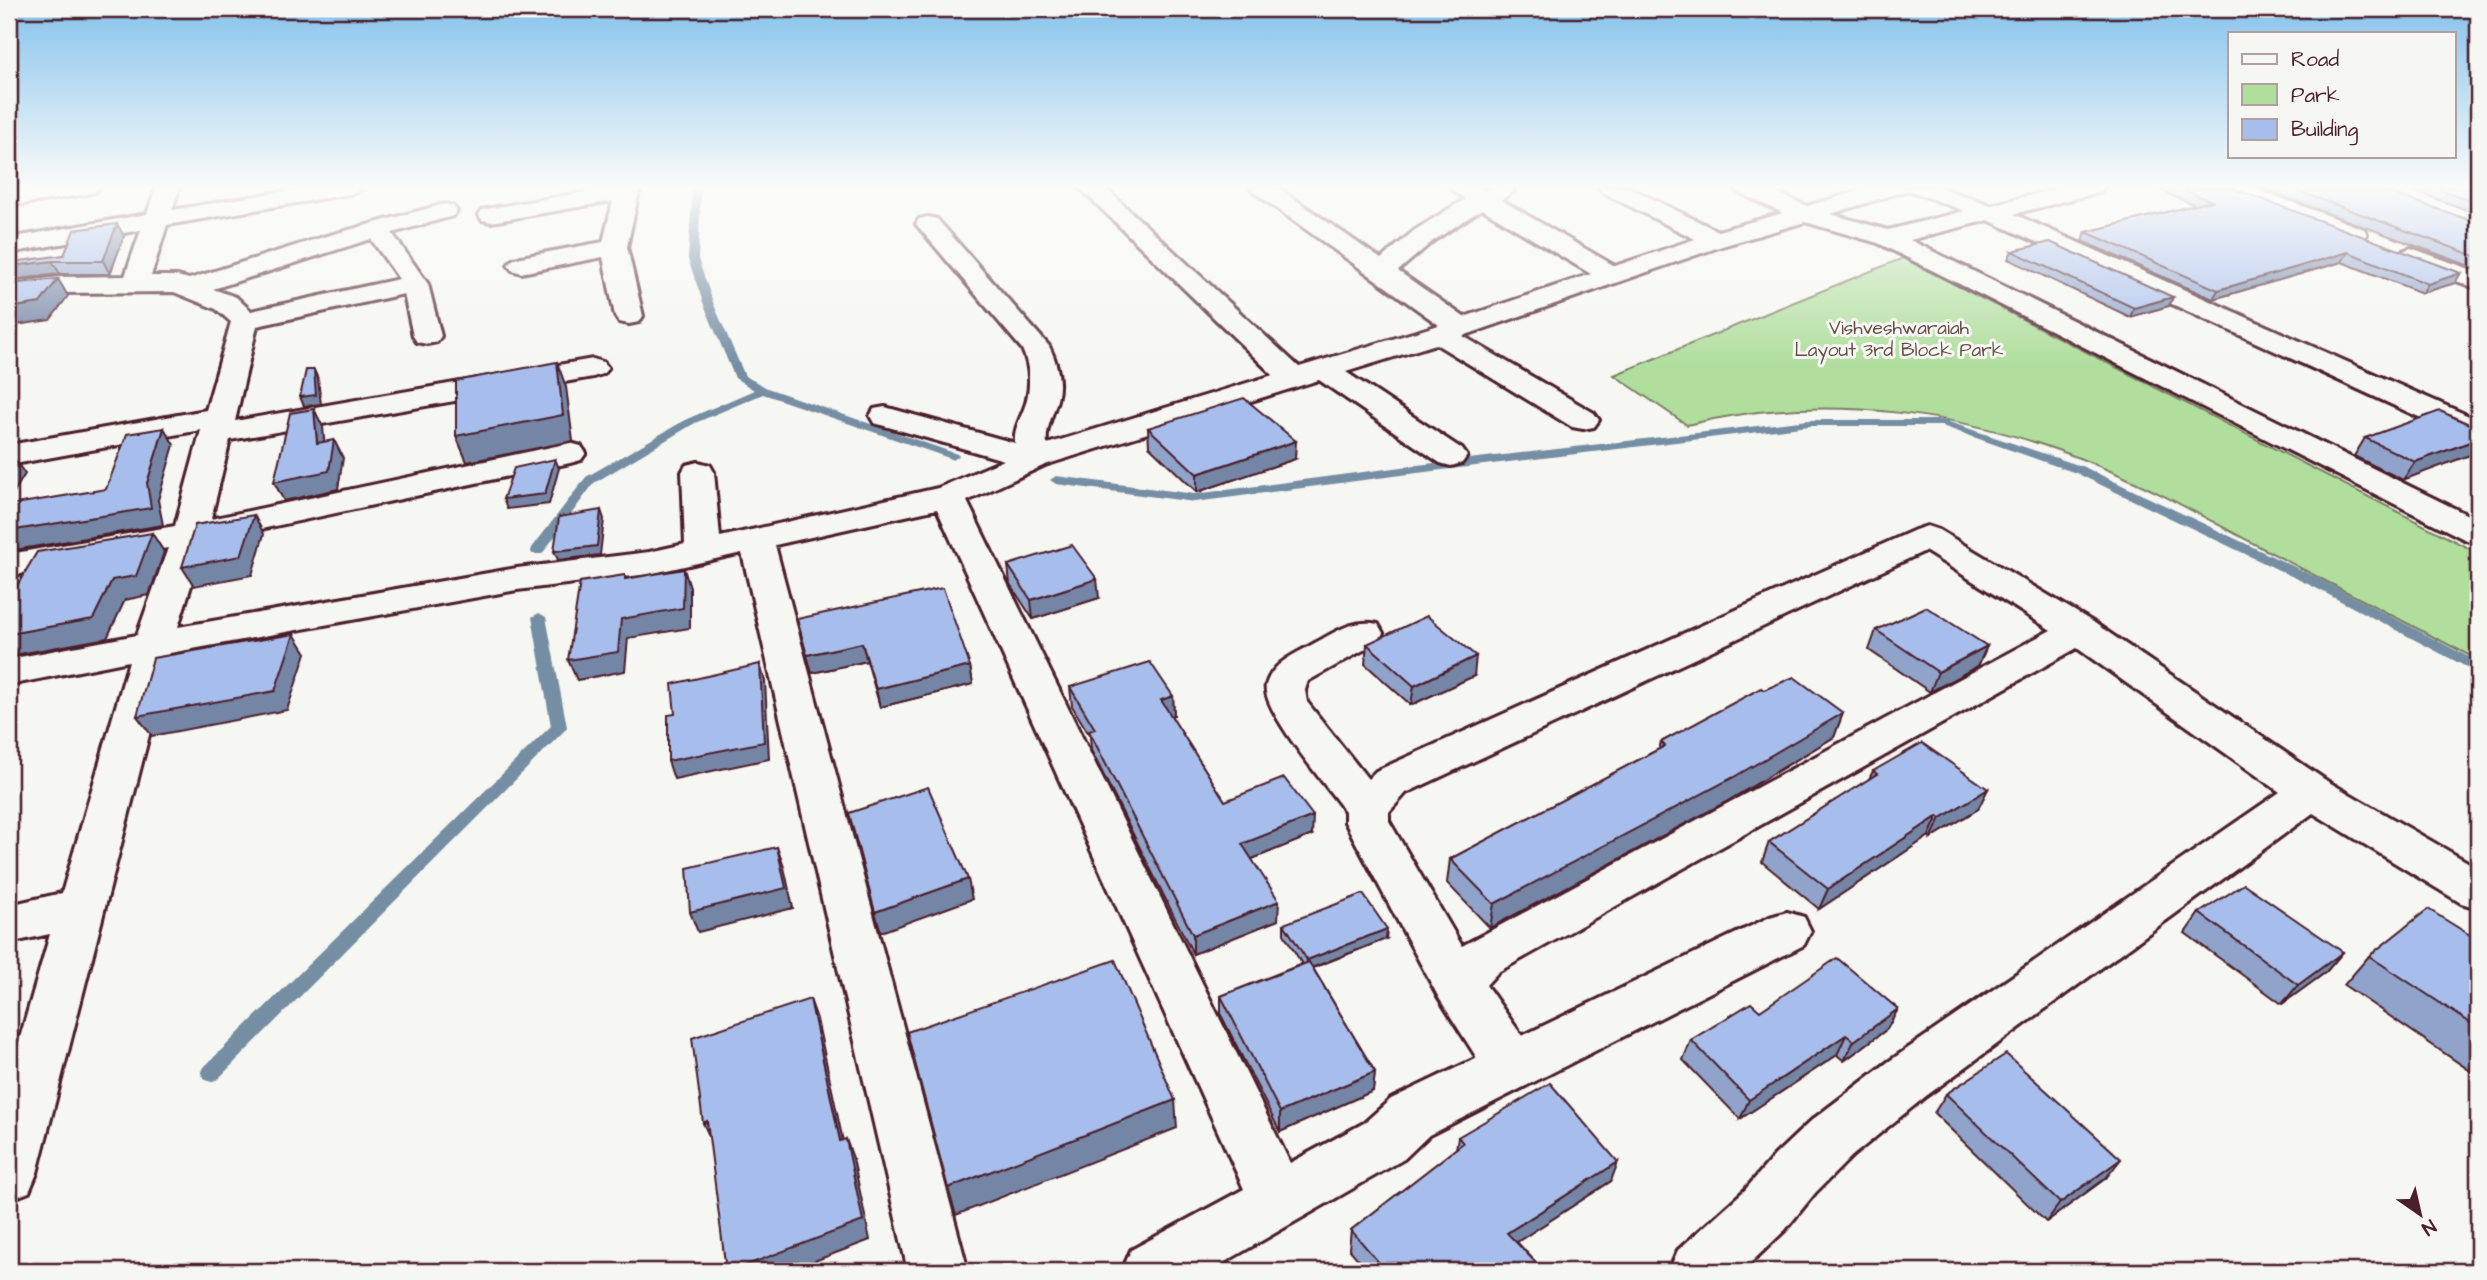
<svg xmlns="http://www.w3.org/2000/svg" width="2487" height="1280" font-family="'Architects Daughter',sans-serif">
	<style>
		.green { fill: #b0de9d; stroke: #7d7e64; stroke-width: 2 }
		.lines { fill: none; stroke-linecap: round; stroke-linejoin: round }
		.stream { fill: #758ea3; fill-rule: evenodd }
		.minor-casing { stroke: #4a1f2b; stroke-width: 6 }
		.minor { fill: #f6f6f2; fill-rule: evenodd }
		.wall { fill: #90a3cb; stroke: #4a1f2b; stroke-width: 2 }
		.shaded-wall { fill: #7585a5; stroke: #4a1f2b; stroke-width: 2 }
		.building { fill: #a7beec; stroke: #4a1f2b; stroke-width: 2 }
		.labels { text-anchor: middle; dominant-baseline: central; stroke-width: 6; stroke-linejoin: round; paint-order: stroke }
		.far-park-label { font-size: 19px; fill: #644f48; stroke: #f6f6f2 }
	</style>
	<rect width="100%" height="100%" fill="#f6f6f2"/>
	<filter id="ink" filterUnits="userSpaceOnUse"><feTurbulence type="fractalNoise" baseFrequency=".0143" numOctaves="2"/><feDisplacementMap in="SourceGraphic" scale="14" xChannelSelector="R" yChannelSelector="G"/><feConvolveMatrix kernelMatrix="1 2 1 2 8 2 1 2 1" color-interpolation-filters="sRGB"/></filter>
	<g filter="url(#ink)">
		<path class="green" d="M 1903,258 L 2478,553 L 2478,660 C 2406,623 2334,585 2262,548 C 2209,520 2157,490 2101,467 C 1972,412 1824,391 1687,425 L 1614,375 Z"/>
		<g class="lines">
			<g class="stream">
				<path d="M 693,187 L 701,187 L 698,259 L 714,305 L 745,376 L 767,388 L 957,454 L 959,456 L 953,460 L 949,458 L 763,394 L 695,423 L 594,483 L 542,554 L 532,554 L 531,551 L 532,548 L 586,477 L 687,419 L 754,390 L 735,378 L 704,305 L 688,259 Z"/>
				<path d="M 1809,420 L 1943,420 L 2084,467 L 2320,579 L 2478,662 L 2478,673 L 2310,585 L 2076,473 L 1942,426 L 1809,426 L 1417,473 L 1195,502 L 1056,484 L 1050,480 L 1056,476 L 1195,494 L 1417,465 Z"/>
				<path d="M 539,613 L 546,617 L 567,727 L 564,731 L 218,1079 L 211,1082 L 204,1079 L 201,1073 L 204,1067 L 551,726 L 532,617 Z"/>
			</g>
			<defs>
				<g id="minor">
					<path d="M 42,187 L 99,187 L 95,192 L 87,194 L 9,206 L 9,192 Z"/>
					<path d="M 156,187 L 180,187 L 172,210 L 308,187 L 361,187 L 357,192 L 349,194 L 167,225 L 151,276 L 177,276 L 189,279 L 323,237 L 437,206 L 445,204 L 453,206 L 457,211 L 453,216 L 392,233 L 428,284 L 441,336 L 437,342 L 427,344 L 417,342 L 413,336 L 404,294 L 257,326 L 235,421 L 593,359 L 603,362 L 608,368 L 603,374 L 593,377 L 230,440 L 211,519 L 570,443 L 581,446 L 586,453 L 581,460 L 570,463 L 205,541 L 178,627 L 517,568 L 649,552 L 685,544 L 682,472 L 686,465 L 698,462 L 710,465 L 714,472 L 720,537 L 938,488 L 1004,460 L 874,423 L 870,416 L 874,409 L 885,407 L 1015,443 C 1013,427 1024,414 1027,399 C 1031,382 1029,364 1022,349 L 916,224 L 919,219 L 928,217 L 937,219 L 1049,346 C 1057,362 1062,382 1057,400 C 1053,415 1045,429 1047,444 L 1273,375 L 1079,187 L 1104,187 L 1299,367 L 1439,325 L 1254,192 L 1250,187 L 1277,187 L 1381,259 L 1415,230 L 1465,199 L 1449,187 L 1478,187 L 1484,190 L 1492,187 L 1511,187 L 1514,191 L 1501,200 L 1615,266 L 1695,239 L 1602,192 L 1598,187 L 1628,187 L 1718,231 L 1783,213 L 1738,192 L 1734,187 L 1765,187 L 1807,206 L 1873,187 L 1939,187 L 1991,205 L 2064,187 L 2104,187 L 2100,192 L 2014,214 L 2478,420 L 2478,441 L 2467,439 L 1988,220 L 1910,240 L 2478,520 L 2478,543 L 2466,540 L 1878,243 L 1805,222 L 1725,245 L 1463,336 L 1594,413 L 1599,420 L 1594,427 L 1583,429 L 1572,427 L 1436,344 L 1346,372 L 1462,449 L 1467,456 L 1462,463 L 1451,466 L 1440,463 L 1319,380 L 1045,465 L 967,501 L 1290,1163 L 1364,1123 L 1391,1099 L 1477,1058 L 1439,998 L 1345,822 L 1345,811 C 1329,789 1260,708 1266,685 C 1273,662 1294,655 1313,644 C 1334,633 1353,618 1378,624 L 1383,633 L 1378,642 L 1308,681 L 1305,690 L 1307,702 L 1368,779 L 1376,771 L 1915,530 L 1927,526 L 1939,530 L 2093,622 L 2327,781 L 2478,868 L 2478,908 L 2461,903 L 2313,813 L 1926,1096 L 1852,1156 L 1815,1193 L 1785,1230 L 1742,1271 L 1669,1271 L 1678,1250 L 1745,1190 L 1775,1155 L 1812,1120 L 1888,1062 L 2280,792 L 2077,648 L 1498,972 L 1486,985 L 1522,1036 L 1770,917 L 1787,912 L 1804,917 L 1811,931 L 1804,945 L 1429,1135 L 1404,1159 L 1209,1271 L 1122,1271 L 1131,1250 L 1244,1189 L 937,509 L 775,545 L 968,1271 L 908,1271 L 742,553 L 649,574 L 517,590 L 170,653 L 37,1173 L 29,1192 L 9,1200 L 9,1076 L 50,934 L 9,943 L 9,905 L 62,893 L 129,661 L 9,685 L 9,659 L 137,635 L 168,548 L 9,576 L 9,554 L 175,526 L 201,430 L 9,465 L 9,445 L 206,410 L 231,322 L 216,309 L 174,292 L 60,293 L 9,299 L 9,283 L 60,277 L 125,276 L 141,230 L 9,253 L 9,238 L 147,214 ZM 1908,190 L 1964,211 L 1888,230 L 1831,214 ZM 1482,209 L 1591,274 L 1464,317 L 1398,271 L 1433,241 ZM 371,239 L 399,279 L 251,311 L 236,297 L 213,289 ZM 1925,551 L 2051,630 L 1462,946 L 1389,821 L 1389,812 L 1406,793 Z"/>
					<path d="M 616,187 L 640,187 L 627,247 L 643,316 L 639,322 L 629,324 L 619,322 L 615,316 L 603,257 L 521,273 L 512,270 L 508,265 L 512,260 L 521,257 L 603,242 L 613,201 L 491,222 L 482,220 L 479,215 L 482,210 L 491,208 Z"/>
					<path d="M 2218,187 L 2251,187 L 2364,229 L 2367,234 L 2364,239 L 2355,241 L 2346,239 L 2222,192 Z"/>
					<path d="M 2411,248 L 2478,272 L 2478,289 L 2402,261 L 2398,256 L 2402,251 Z"/>
				</g>
			</defs>
			<use href="#minor" class="minor-casing"/>
			<use href="#minor" class="minor"/>
		</g>
		<g class="wall">
			<path d="M 2159,187 L 2229,187 L 2455,283 L 2422,293 L 2342,262 L 2213,299 L 2082,241 L 2086,232 L 2195,205 L 2158,190 Z"/>
			<path d="M 2258,187 L 2373,187 L 2478,223 L 2478,269 Z"/>
			<path d="M 2403,187 L 2478,187 L 2478,214 Z"/>
			<path d="M 117,224 L 124,236 L 110,274 L 60,274 L 19,279 L 11,266 L 64,255 Z"/>
			<path d="M 2012,251 L 2169,306 L 2130,317 L 2008,259 Z"/>
			<path d="M 1148,428 L 1295,459 L 1197,492 L 1149,446 Z"/>
			<path d="M 2478,428 L 2403,480 L 2354,456 L 2365,438 Z"/>
			<path d="M 1008,565 L 1099,598 L 1033,619 L 1010,584 Z"/>
			<path d="M 797,619 L 970,666 L 973,684 L 880,707 L 867,661 L 812,673 Z"/>
			<path d="M 1876,630 L 1987,646 L 1978,666 L 1930,692 L 1869,650 Z"/>
			<path d="M 1367,644 L 1474,676 L 1411,705 L 1365,664 Z"/>
			<path d="M 1070,687 L 1173,696 L 1174,715 L 1171,716 L 1225,801 L 1312,835 L 1252,859 L 1278,920 L 1193,954 L 1091,750 L 1090,736 L 1072,706 Z"/>
			<path d="M 1764,690 L 1843,713 L 1834,737 L 1726,802 L 1490,928 L 1447,883 L 1450,859 L 1659,749 L 1661,742 Z"/>
			<path d="M 1873,771 L 1978,809 L 1931,838 L 1929,836 L 1819,909 L 1762,862 L 1769,842 L 1869,779 Z"/>
			<path d="M 2199,913 L 2343,952 L 2326,972 L 2282,1004 L 2185,933 Z"/>
			<path d="M 1284,924 L 1386,939 L 1313,968 L 1375,1072 L 1373,1091 L 1280,1132 L 1221,1015 L 1221,996 L 1302,964 L 1284,934 Z"/>
			<path d="M 2478,940 L 2478,1076 L 2344,985 L 2369,956 Z"/>
			<path d="M 1898,1009 L 1887,1029 L 1844,1061 L 1837,1055 L 1740,1119 L 1683,1060 L 1691,1040 L 1760,1011 Z"/>
			<path d="M 1946,1094 L 2106,1178 L 2046,1222 L 1934,1113 Z"/>
			<path d="M 1458,1137 L 1611,1181 L 1517,1242 L 1544,1271 L 1368,1271 L 1349,1249 L 1351,1230 L 1456,1149 Z"/>
		</g>
		<g class="shaded-wall">
			<path d="M 117,224 L 124,236 L 110,274 L 103,261 Z"/>
			<path d="M 2348,252 L 2342,262 L 2213,299 L 2218,290 Z"/>
			<path d="M 52,261 L 60,274 L 19,279 L 11,266 Z"/>
			<path d="M 2461,273 L 2455,283 L 2422,293 L 2428,284 Z"/>
			<path d="M 58,279 L 68,296 L 50,320 L 9,326 L 9,308 Z"/>
			<path d="M 2173,297 L 2169,306 L 2130,317 L 2134,308 Z"/>
			<path d="M 557,362 L 566,387 L 573,441 L 467,462 L 456,436 Z"/>
			<path d="M 314,370 L 318,379 L 321,404 L 304,406 L 300,397 Z"/>
			<path d="M 314,409 L 323,427 L 326,461 L 317,443 Z"/>
			<path d="M 164,428 L 174,445 L 158,500 L 163,525 L 9,551 L 9,531 L 147,483 Z"/>
			<path d="M 2478,439 L 2478,452 L 2403,480 L 2415,462 Z"/>
			<path d="M 334,440 L 343,458 L 338,489 L 284,501 L 274,482 Z"/>
			<path d="M 1296,441 L 1295,459 L 1197,492 L 1197,474 Z"/>
			<path d="M 13,457 L 25,474 L 9,500 L 9,464 Z"/>
			<path d="M 555,459 L 559,468 L 549,504 L 507,509 L 503,499 Z"/>
			<path d="M 601,510 L 604,519 L 600,555 L 558,560 L 554,551 Z"/>
			<path d="M 254,515 L 264,534 L 252,575 L 194,586 L 182,567 Z"/>
			<path d="M 152,533 L 164,552 L 149,595 L 125,600 L 107,638 L 9,656 L 9,634 L 112,580 Z"/>
			<path d="M 684,569 L 690,588 L 690,628 L 628,638 L 625,671 L 577,680 L 568,660 Z"/>
			<path d="M 1097,579 L 1099,598 L 1033,619 L 1031,600 Z"/>
			<path d="M 294,634 L 306,653 L 287,710 L 152,736 L 137,716 Z"/>
			<path d="M 862,643 L 867,661 L 812,673 L 807,655 Z"/>
			<path d="M 1987,646 L 1978,666 L 1930,692 L 1938,672 Z"/>
			<path d="M 1476,656 L 1474,676 L 1411,705 L 1414,686 Z"/>
			<path d="M 760,664 L 765,681 L 769,759 L 674,779 L 668,761 Z"/>
			<path d="M 970,666 L 973,684 L 880,707 L 876,689 Z"/>
			<path d="M 1173,696 L 1174,715 L 1162,719 L 1161,700 Z"/>
			<path d="M 1843,713 L 1834,737 L 1726,802 L 1490,928 L 1494,904 Z"/>
			<path d="M 1988,789 L 1978,809 L 1931,838 L 1941,818 Z"/>
			<path d="M 1313,816 L 1312,835 L 1242,863 L 1242,844 Z"/>
			<path d="M 1938,816 L 1929,836 L 1819,909 L 1828,889 Z"/>
			<path d="M 777,847 L 784,867 L 793,908 L 698,932 L 690,912 Z"/>
			<path d="M 968,879 L 972,899 L 881,932 L 875,912 Z"/>
			<path d="M 1279,901 L 1278,920 L 1193,954 L 1193,935 Z"/>
			<path d="M 1387,929 L 1386,939 L 1306,970 L 1307,960 Z"/>
			<path d="M 2343,952 L 2326,972 L 2282,1004 L 2298,985 Z"/>
			<path d="M 810,999 L 817,1019 L 847,1160 L 840,1141 Z"/>
			<path d="M 1898,1009 L 1887,1029 L 1844,1061 L 1854,1041 Z"/>
			<path d="M 1846,1035 L 1837,1055 L 1740,1119 L 1749,1100 Z"/>
			<path d="M 1375,1072 L 1373,1091 L 1280,1132 L 1280,1112 Z"/>
			<path d="M 1175,1100 L 1177,1128 L 956,1215 L 948,1188 Z"/>
			<path d="M 707,1121 L 712,1142 L 703,1123 Z"/>
			<path d="M 846,1139 L 853,1158 L 870,1240 L 788,1271 L 731,1271 Z"/>
			<path d="M 2121,1159 L 2106,1178 L 2046,1222 L 2060,1203 Z"/>
			<path d="M 1618,1162 L 1611,1181 L 1503,1251 L 1507,1233 Z"/>
		</g>
		<g class="building">
			<path d="M 2175,187 L 2229,187 L 2461,273 L 2428,284 L 2348,252 L 2218,290 L 2086,232 L 2212,201 Z"/>
			<path d="M 2287,187 L 2373,187 L 2478,223 L 2478,257 Z"/>
			<path d="M 2433,187 L 2478,187 L 2478,203 Z"/>
			<path d="M 117,224 L 103,261 L 52,261 L 11,266 L 13,262 L 64,255 L 74,230 Z"/>
			<path d="M 2050,242 L 2173,297 L 2134,308 L 2012,251 Z"/>
			<path d="M 58,279 L 40,303 L 9,308 L 9,284 Z"/>
			<path d="M 557,362 L 563,415 L 456,436 L 456,381 Z"/>
			<path d="M 306,370 L 314,370 L 316,395 L 300,397 Z"/>
			<path d="M 1244,398 L 1296,441 L 1197,474 L 1148,428 Z"/>
			<path d="M 314,409 L 317,443 L 334,440 L 329,471 L 274,482 L 290,413 Z"/>
			<path d="M 2440,411 L 2478,428 L 2478,439 L 2415,462 L 2365,438 Z"/>
			<path d="M 164,428 L 147,483 L 151,508 L 9,531 L 9,505 L 106,489 L 127,434 Z"/>
			<path d="M 9,457 L 13,457 L 9,464 Z"/>
			<path d="M 555,459 L 545,494 L 503,499 L 514,468 Z"/>
			<path d="M 601,510 L 597,546 L 554,551 L 559,517 Z"/>
			<path d="M 254,515 L 241,556 L 182,567 L 195,525 Z"/>
			<path d="M 152,533 L 136,576 L 112,580 L 93,619 L 9,634 L 9,599 L 37,552 Z"/>
			<path d="M 1072,545 L 1097,579 L 1031,600 L 1008,565 Z"/>
			<path d="M 684,569 L 683,608 L 621,619 L 618,652 L 568,660 L 580,582 L 625,575 L 625,579 Z"/>
			<path d="M 943,588 L 970,666 L 876,689 L 862,643 L 807,655 L 797,619 Z"/>
			<path d="M 1926,607 L 1987,646 L 1938,672 L 1876,630 Z"/>
			<path d="M 1427,616 L 1476,656 L 1414,686 L 1367,644 Z"/>
			<path d="M 294,634 L 275,691 L 137,716 L 153,658 Z"/>
			<path d="M 1150,662 L 1173,696 L 1161,700 L 1225,801 L 1284,778 L 1313,816 L 1242,844 L 1279,901 L 1193,935 L 1089,731 L 1095,729 L 1070,687 Z"/>
			<path d="M 760,664 L 764,742 L 668,761 L 668,715 L 675,714 L 672,684 Z"/>
			<path d="M 1794,677 L 1843,713 L 1734,777 L 1494,904 L 1450,859 L 1665,746 L 1661,742 L 1761,688 L 1764,690 Z"/>
			<path d="M 1922,743 L 1988,789 L 1941,818 L 1938,816 L 1828,889 L 1769,842 L 1877,774 L 1873,771 Z"/>
			<path d="M 928,787 L 968,879 L 875,912 L 849,813 Z"/>
			<path d="M 777,847 L 786,888 L 690,912 L 687,868 Z"/>
			<path d="M 2244,884 L 2343,952 L 2298,985 L 2199,913 Z"/>
			<path d="M 1363,894 L 1387,929 L 1307,960 L 1284,924 Z"/>
			<path d="M 2428,909 L 2478,940 L 2478,1028 L 2369,956 Z"/>
			<path d="M 1837,958 L 1898,1009 L 1854,1041 L 1846,1035 L 1749,1100 L 1691,1040 L 1751,1003 L 1760,1011 Z"/>
			<path d="M 1115,960 L 1175,1100 L 948,1188 L 907,1032 Z"/>
			<path d="M 1309,962 L 1375,1072 L 1280,1112 L 1221,996 Z"/>
			<path d="M 810,999 L 840,1141 L 846,1139 L 863,1221 L 731,1271 L 726,1271 L 707,1121 L 703,1123 L 692,1038 Z"/>
			<path d="M 2006,1054 L 2121,1159 L 2060,1203 L 1946,1094 Z"/>
			<path d="M 1550,1083 L 1618,1162 L 1507,1233 L 1544,1271 L 1386,1271 L 1351,1230 L 1463,1143 L 1458,1137 Z"/>
		</g>
	</g>
	<linearGradient id="sky" x2="0" y2="1"><stop stop-color="#85c2ec"/><stop offset="0.51" stop-color="#fbfbf9"/><stop offset="1" stop-color="#fbfbf9" stop-opacity="0"/></linearGradient>
	<rect width="2487" height="366" fill="url(#sky)"/>
	<g class="labels">
		<g class="far-park-label">
			<text x="1899" y="328">Vishveshwaraiah<tspan x="1899" dy="22">Layout 3rd Block Park</tspan></text>
		</g>
	</g>
	<rect width="2487" height="1280" fill="none" stroke="#f6f6f2" stroke-width="35"/>
	<rect x="18" y="18" width="2452" height="1245" fill="none" stroke="#4a1f2b" stroke-width="2.5" filter="url(#ink)"/>
	<rect x="2228" y="32" width="228" height="126" fill="#f6f6f2" stroke="#b1a0a2" stroke-width="2"/>
	<rect x="2242" y="54" width="35" height="10" fill="#f6f6f2" stroke="#b1a0a2" stroke-width="2"/>
	<text x="2291" y="66" font-size="21" fill="#4a1f2b">Road</text>
	<rect x="2242" y="84" width="35" height="21" fill="#b0de9d" stroke="#b1a0a2" stroke-width="2"/>
	<text x="2291" y="102" font-size="21" fill="#4a1f2b">Park</text>
	<rect x="2242" y="119" width="35" height="21" fill="#a7beec" stroke="#b1a0a2" stroke-width="2"/>
	<text x="2291" y="136" font-size="21" fill="#4a1f2b">Building</text>
	<g transform="translate(2420 1214) rotate(146)" stroke="#f6f6f2" stroke-width="5" paint-order="stroke">
	<path d="M0-5L12 26L0 18L-12 26Z" fill="#4a1f2b"/>
	<text y="-10" font-size="19" font-weight="bold" text-anchor="middle" fill="#4a1f2b">N</text>
	</g>
</svg>
